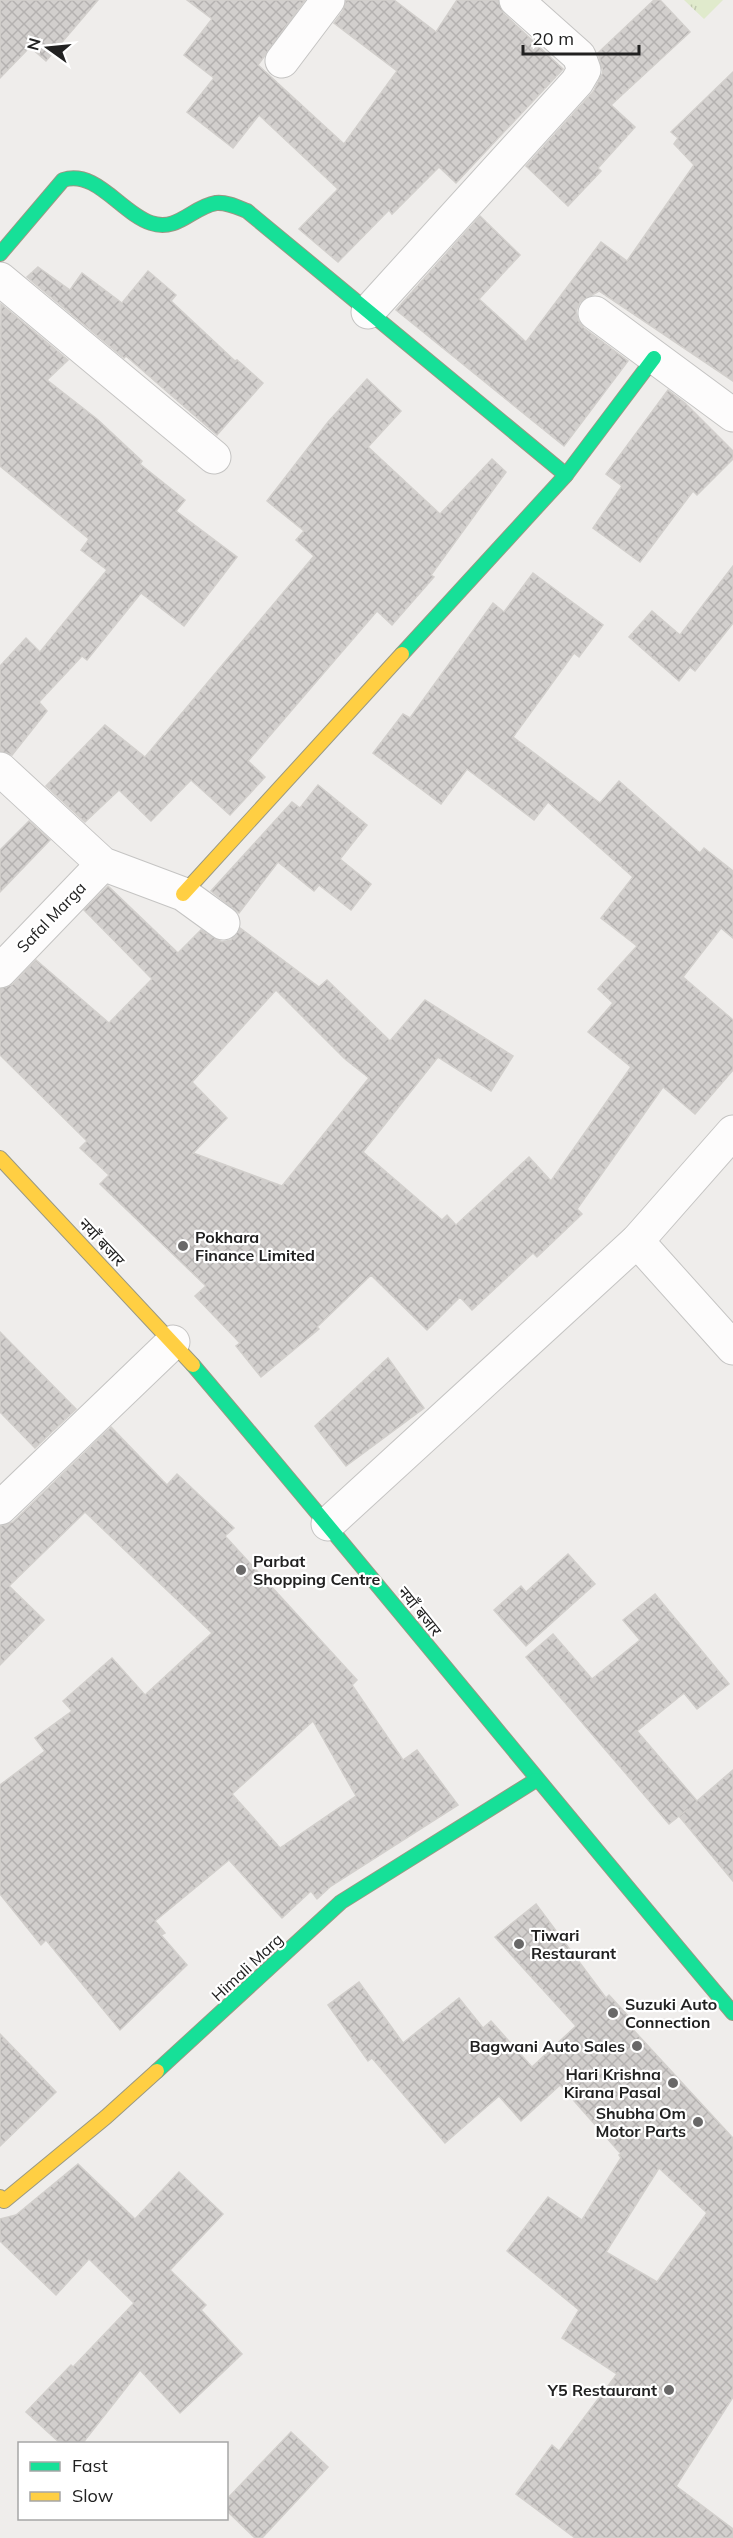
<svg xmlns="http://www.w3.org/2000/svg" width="733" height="2538" font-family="Mulish,'Noto Sans Devanagari',sans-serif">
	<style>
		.grass { fill: url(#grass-tufts) }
		.building { fill: url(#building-cross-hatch); stroke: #d2cfcc; stroke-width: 1.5; fill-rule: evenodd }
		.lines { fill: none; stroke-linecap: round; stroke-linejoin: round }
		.street-casing { stroke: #c5c4c3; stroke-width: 35 }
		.fast-casing { stroke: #999883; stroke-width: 16 }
		.slow-casing { stroke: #999883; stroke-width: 16 }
		.street { stroke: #fdfcfc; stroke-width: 33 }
		.fast { stroke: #16e098; stroke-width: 14 }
		.slow { stroke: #ffcf43; stroke-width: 14 }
		.poi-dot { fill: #696868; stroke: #fff; stroke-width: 2 }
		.labels { text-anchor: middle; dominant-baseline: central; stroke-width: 4.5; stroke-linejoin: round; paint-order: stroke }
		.street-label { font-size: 16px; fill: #212121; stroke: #fff }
		.poi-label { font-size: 16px; font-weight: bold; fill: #212121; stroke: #fff; text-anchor: start }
	</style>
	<defs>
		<pattern id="grass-tufts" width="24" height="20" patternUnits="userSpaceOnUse" patternTransform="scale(1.5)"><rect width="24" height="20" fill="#e0eacc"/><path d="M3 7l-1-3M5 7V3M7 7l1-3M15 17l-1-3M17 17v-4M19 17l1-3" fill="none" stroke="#c0c8af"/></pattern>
		<pattern id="building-cross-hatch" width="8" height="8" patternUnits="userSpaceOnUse" patternTransform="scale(1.5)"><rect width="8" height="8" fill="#d2cfcd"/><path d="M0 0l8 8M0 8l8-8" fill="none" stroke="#b4b1b0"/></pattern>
	</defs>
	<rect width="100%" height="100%" fill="#efedeb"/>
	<path class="grass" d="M 684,0 L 723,0 L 704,19 Z"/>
	<g class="building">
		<path d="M 0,0 L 98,0 L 46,61 L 30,47 L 0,78 Z"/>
		<path d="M 187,0 L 305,0 L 258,65 L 344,144 L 397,71 L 334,23 L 343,11 L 346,0 L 394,0 L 436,32 L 457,0 L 498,0 L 504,14 L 563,69 L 456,183 L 439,167 L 392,214 L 389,210 L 338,262 L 299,229 L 338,189 L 259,115 L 233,148 L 187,112 L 214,78 L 184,55 L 212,19 Z"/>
		<path d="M 654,0 L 660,0 L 690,32 L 611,105 L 635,127 L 598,168 L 601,171 L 568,206 L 526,166 L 593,92 L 603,72 L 598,53 Z"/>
		<path d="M 733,72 L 733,381 L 599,291 L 580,302 L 576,311 L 578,320 L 584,328 L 628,361 L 564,446 L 396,310 L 480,216 L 520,255 L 479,299 L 526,342 L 601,242 L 627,261 L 694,165 L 674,144 L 678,138 L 671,132 Z"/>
		<path d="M 38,267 L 70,290 L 82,273 L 122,303 L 148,271 L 176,295 L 171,301 L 235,361 L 237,360 L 263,383 L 217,435 L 126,356 L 124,358 L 27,277 Z"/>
		<path d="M 1,304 L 68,360 L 47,380 L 97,419 L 142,461 L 140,464 L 185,500 L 176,511 L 237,557 L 184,626 L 141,593 L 87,660 L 82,656 L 39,702 L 47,711 L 12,755 L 0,751 L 0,666 L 26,638 L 40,652 L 107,570 L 81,550 L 89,539 L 0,466 Z"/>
		<path d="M 367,379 L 401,411 L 368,447 L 440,514 L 492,459 L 506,472 L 431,575 L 434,577 L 392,625 L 377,611 L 248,761 L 265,777 L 230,815 L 191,780 L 151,821 L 119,790 L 85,822 L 46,786 L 105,725 L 145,757 L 314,556 L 296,540 L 304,531 L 267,501 L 328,422 Z"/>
		<path d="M 668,390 L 685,403 L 733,451 L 733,459 L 697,495 L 693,491 L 640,562 L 593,528 L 622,486 L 606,474 Z"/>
		<path d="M 733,566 L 733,623 L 695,671 L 690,667 L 679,681 L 629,637 L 652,611 L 680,635 Z"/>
		<path d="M 533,573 L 603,625 L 579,657 L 574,653 L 513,737 L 600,803 L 619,781 L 700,853 L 704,848 L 733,871 L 733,938 L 721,928 L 683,977 L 733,1020 L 733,1070 L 695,1114 L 663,1087 L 577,1209 L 582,1214 L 537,1257 L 533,1253 L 472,1310 L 460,1297 L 427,1330 L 371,1275 L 317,1327 L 319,1329 L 261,1377 L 236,1346 L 240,1343 L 195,1296 L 206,1286 L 100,1184 L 109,1175 L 80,1148 L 87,1141 L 0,1055 L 0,989 L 13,984 L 36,960 L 109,1023 L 152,979 L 84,910 L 108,886 L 178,953 L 201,930 L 222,942 L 231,940 L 240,928 L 319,987 L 327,980 L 390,1041 L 425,1000 L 513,1056 L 491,1091 L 438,1057 L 363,1152 L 442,1220 L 447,1215 L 456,1225 L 529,1157 L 551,1181 L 631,1067 L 588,1032 L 613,1003 L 598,989 L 637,946 L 601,918 L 633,877 L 548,802 L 534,820 L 467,769 L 441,804 L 373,753 L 403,714 L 410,718 L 493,603 L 504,612 ZM 276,990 L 345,1059 L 369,1078 L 282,1186 L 193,1153 L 227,1118 L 192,1082 Z"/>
		<path d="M 318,785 L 367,825 L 340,859 L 371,884 L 351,910 L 319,885 L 314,891 L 278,862 L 239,913 L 211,891 L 292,802 L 300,808 Z"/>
		<path d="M 29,821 L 50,840 L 0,892 L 0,850 Z"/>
		<path d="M 0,1332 L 76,1409 L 35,1448 L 0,1412 Z"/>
		<path d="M 388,1358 L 424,1408 L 346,1466 L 315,1426 Z"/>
		<path d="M 111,1427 L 167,1485 L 177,1474 L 234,1528 L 225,1536 L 357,1680 L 352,1685 L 403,1760 L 417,1750 L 458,1805 L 331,1886 L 317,1899 L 311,1891 L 282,1918 L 229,1860 L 155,1921 L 165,1933 L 161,1935 L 187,1965 L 120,2030 L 46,1940 L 41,1945 L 0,1894 L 0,1785 L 45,1751 L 35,1738 L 72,1711 L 63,1701 L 112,1658 L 145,1695 L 212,1633 L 85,1512 L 9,1586 L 44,1620 L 0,1665 L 0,1526 L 13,1522 ZM 313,1721 L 356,1796 L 280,1848 L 232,1794 Z"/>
		<path d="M 568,1554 L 595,1584 L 526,1646 L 494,1610 L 521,1586 L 526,1592 Z"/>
		<path d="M 655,1594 L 729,1684 L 697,1709 L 684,1693 L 637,1731 L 697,1801 L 733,1770 L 733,1881 L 679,1816 L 688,1809 L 669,1824 L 526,1657 L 553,1634 L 592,1679 L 640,1640 L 623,1620 Z"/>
		<path d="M 536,1904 L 606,1998 L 609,1995 L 630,2018 L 626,2022 L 733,2138 L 733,2397 L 676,2486 L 733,2529 L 733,2538 L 575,2538 L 516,2494 L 552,2445 L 559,2451 L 617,2374 L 562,2338 L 579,2310 L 507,2251 L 548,2197 L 582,2220 L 621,2158 L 619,2155 L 621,2154 L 560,2085 L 521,2121 L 499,2096 L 445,2143 L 372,2058 L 368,2061 L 328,2005 L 359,1982 L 403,2043 L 459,1998 L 483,2028 L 491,2021 L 532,2067 L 576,2026 L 495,1937 ZM 659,2168 L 707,2213 L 657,2282 L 606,2252 Z"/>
		<path d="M 0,2034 L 56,2092 L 0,2146 Z"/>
		<path d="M 78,2164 L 135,2219 L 179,2172 L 223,2214 L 170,2270 L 206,2305 L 201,2310 L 242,2354 L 180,2413 L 140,2370 L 82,2444 L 61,2444 L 26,2412 L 71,2365 L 73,2367 L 134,2303 L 89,2259 L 56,2295 L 0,2241 L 0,2219 L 16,2215 Z"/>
		<path d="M 291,2432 L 328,2467 L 262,2538 L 255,2538 L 226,2510 L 226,2500 Z"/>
	</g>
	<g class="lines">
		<defs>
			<g id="street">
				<path d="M 282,61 L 328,0"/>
				<path d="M 0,279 L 214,457"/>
				<path d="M 368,312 L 577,82 L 584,70 L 579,56 L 516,0"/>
				<path d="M 595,313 L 733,415"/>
				<path d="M 0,769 L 103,864 L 183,894 L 223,923"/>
				<path d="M 0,971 L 103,864"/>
				<path d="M 637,1241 L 733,1348"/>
				<path d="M 0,1508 L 173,1342"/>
				<path d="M 328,1524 L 637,1241 L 733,1132"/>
			</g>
			<g id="fast">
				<path d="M 0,254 L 63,180 C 96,169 121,213 151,223 C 178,232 192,207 216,203 C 227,202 237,207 247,211 L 566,475"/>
				<path d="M 402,654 L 566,475 L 654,358"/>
				<path d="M 193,1365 C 375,1579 551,1798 733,2013"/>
				<path d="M 157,2071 L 341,1902 L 536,1780"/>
			</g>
			<g id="slow">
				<path d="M 183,894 L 402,654"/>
				<path d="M 0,1158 L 193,1365"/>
				<path d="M 0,2197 L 4,2201 L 106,2117 L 157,2071"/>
			</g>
		</defs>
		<use href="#street" class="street-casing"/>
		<use href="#fast" class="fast-casing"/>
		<use href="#slow" class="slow-casing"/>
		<use href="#street" class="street"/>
		<use href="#fast" class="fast"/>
		<use href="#slow" class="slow"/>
	</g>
	<g class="poi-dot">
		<circle cx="183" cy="1246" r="6"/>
		<circle cx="241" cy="1570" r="6"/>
		<circle cx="519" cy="1944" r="6"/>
		<circle cx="613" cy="2013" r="6"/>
		<circle cx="637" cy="2046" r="6"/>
		<circle cx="673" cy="2083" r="6"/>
		<circle cx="698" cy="2122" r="6"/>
		<circle cx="669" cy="2390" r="6"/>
	</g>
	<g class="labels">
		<g class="street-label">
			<text transform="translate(51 917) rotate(-46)">Safal Marga</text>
			<text transform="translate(102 1242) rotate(47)">नयाँ बजार</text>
			<text transform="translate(420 1611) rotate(51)">नयाँ बजार</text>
			<text transform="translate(247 1967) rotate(-43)">Himali Marg</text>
		</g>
		<g class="poi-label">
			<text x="195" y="1237">Pokhara<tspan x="195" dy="18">Finance Limited</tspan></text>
			<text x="253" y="1561">Parbat<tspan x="253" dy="18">Shopping Centre</tspan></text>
			<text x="531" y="1935">Tiwari<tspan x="531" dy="18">Restaurant</tspan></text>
			<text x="625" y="2004">Suzuki Auto<tspan x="625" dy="18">Connection</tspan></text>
			<text x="625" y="2046" text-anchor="end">Bagwani Auto Sales</text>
			<text x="661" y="2074" text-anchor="end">Hari Krishna<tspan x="661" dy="18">Kirana Pasal</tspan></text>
			<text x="686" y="2113" text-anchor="end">Shubha Om<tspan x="686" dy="18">Motor Parts</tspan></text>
			<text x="657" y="2390" text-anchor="end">Y5 Restaurant</text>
		</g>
	</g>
	<rect x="18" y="2442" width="210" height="78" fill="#ffffff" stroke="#a6a6a6" stroke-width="1.5"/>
	<rect x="30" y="2462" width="30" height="9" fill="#16e098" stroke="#a6a6a6" stroke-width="1.5"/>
	<text x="72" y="2472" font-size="18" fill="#212121">Fast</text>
	<rect x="30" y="2492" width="30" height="9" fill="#ffcf43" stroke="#a6a6a6" stroke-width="1.5"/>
	<text x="72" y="2502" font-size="18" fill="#212121">Slow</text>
	<g transform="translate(48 48) rotate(285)" stroke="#ffffff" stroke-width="4.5" paint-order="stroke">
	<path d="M0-4.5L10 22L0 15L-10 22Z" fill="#212121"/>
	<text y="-9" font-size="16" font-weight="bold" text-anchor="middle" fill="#212121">N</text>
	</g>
	<path d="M523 45v9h116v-9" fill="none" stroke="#212121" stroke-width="3"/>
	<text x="532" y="45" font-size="18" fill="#212121" stroke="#ffffff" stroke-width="4.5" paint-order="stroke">20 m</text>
</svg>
